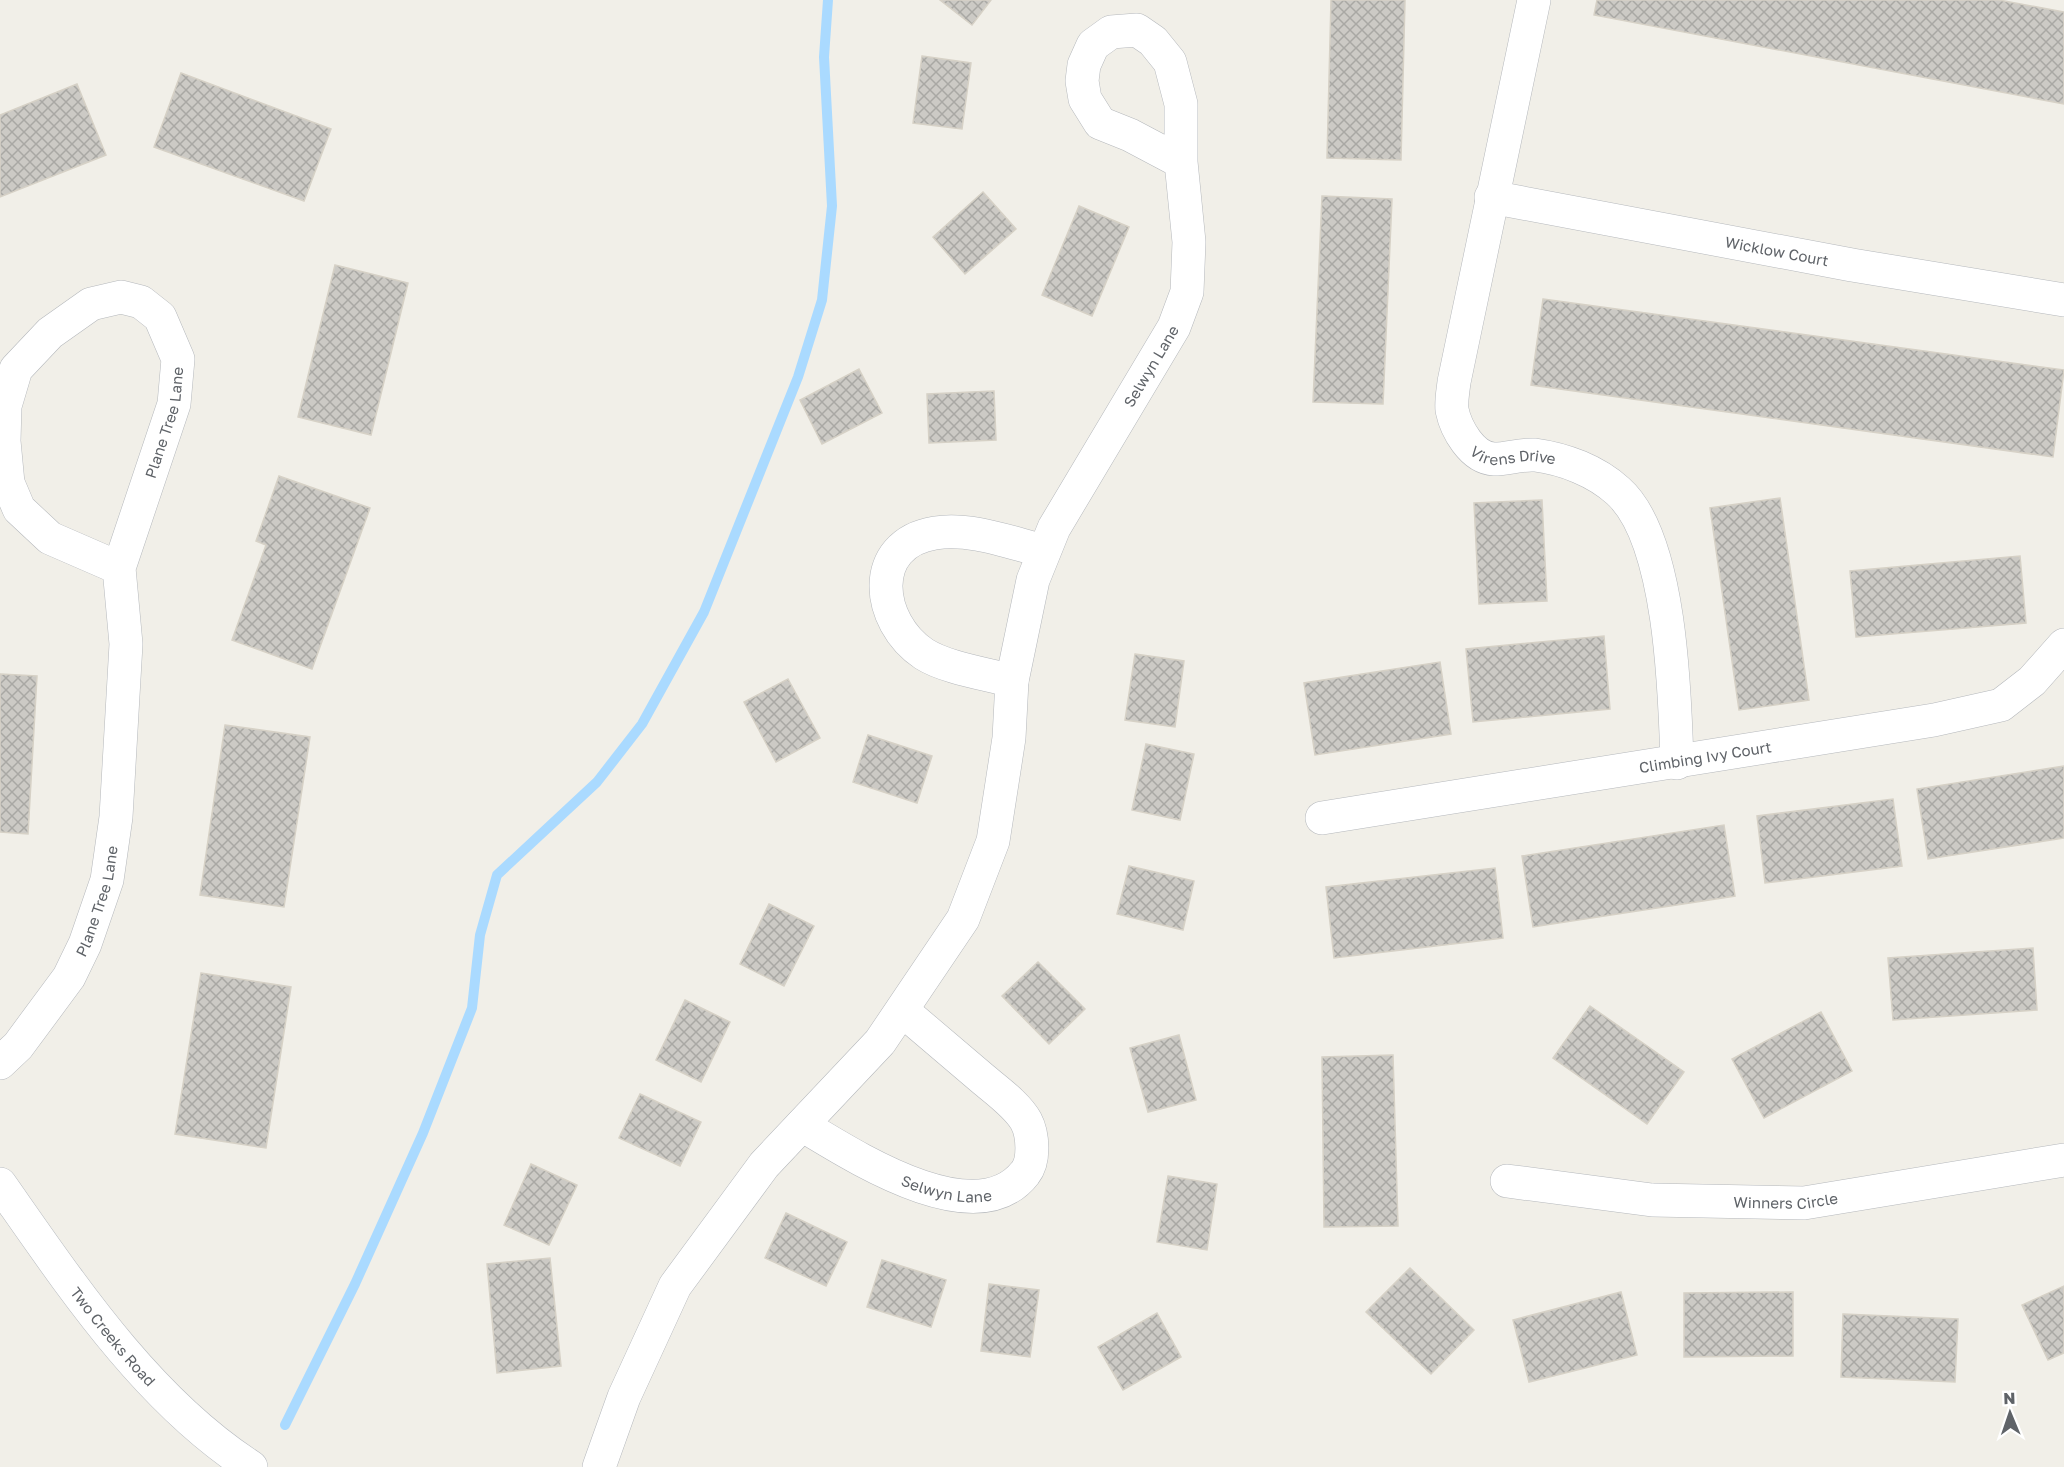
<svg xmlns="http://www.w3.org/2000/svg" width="2064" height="1467" font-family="'Golos Text',sans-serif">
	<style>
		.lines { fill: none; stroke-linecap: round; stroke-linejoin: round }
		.stream { stroke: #aadaff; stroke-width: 10 }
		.building { fill: url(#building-cross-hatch); stroke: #d6d1c6; stroke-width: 1.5 }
		.street-casing { stroke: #b5b8bc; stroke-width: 34 }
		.secondary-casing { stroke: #b6babf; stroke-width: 34 }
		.street { stroke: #fff; stroke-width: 33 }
		.secondary { stroke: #fff; stroke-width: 33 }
		.labels { text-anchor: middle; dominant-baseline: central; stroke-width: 5; stroke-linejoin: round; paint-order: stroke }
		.street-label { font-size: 15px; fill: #5f6368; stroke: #fff }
	</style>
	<defs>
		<pattern id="building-cross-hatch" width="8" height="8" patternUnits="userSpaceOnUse" patternTransform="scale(1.5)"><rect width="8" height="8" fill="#cccac5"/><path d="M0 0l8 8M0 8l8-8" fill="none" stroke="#a9a8a4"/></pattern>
	</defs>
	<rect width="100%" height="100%" fill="#f1efe8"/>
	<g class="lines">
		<path class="stream" d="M 285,1425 L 355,1284 L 423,1133 L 472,1008 L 480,935 L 497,875 L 597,782 L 642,724 L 704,612 L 798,377 L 822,300 L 832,206 L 824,57 L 828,0"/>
	</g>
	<g class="building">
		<path d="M 940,0 L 991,0 L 972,25 Z"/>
		<path d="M 1331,0 L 1405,0 L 1401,160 L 1327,158 Z"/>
		<path d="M 1597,0 L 1999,0 L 2064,12 L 2064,104 L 1594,15 Z"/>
		<path d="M 922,56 L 971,63 L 962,129 L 913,123 Z"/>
		<path d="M 181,73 L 331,129 L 304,201 L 154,147 Z"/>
		<path d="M 77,84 L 106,155 L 0,197 L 0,115 Z"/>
		<path d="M 983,192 L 1016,229 L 965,274 L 933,237 Z"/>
		<path d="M 1322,196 L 1392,199 L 1383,404 L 1313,402 Z"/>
		<path d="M 1079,206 L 1129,227 L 1092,316 L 1042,295 Z"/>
		<path d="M 335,265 L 408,283 L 371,435 L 298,417 Z"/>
		<path d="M 1543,299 L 2064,370 L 2053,457 L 1531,385 Z"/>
		<path d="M 859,369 L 882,413 L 822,444 L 800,400 Z"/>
		<path d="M 994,391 L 996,440 L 929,443 L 927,394 Z"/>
		<path d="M 279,476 L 370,508 L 312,669 L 232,640 L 266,545 L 256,541 Z"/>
		<path d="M 1780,498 L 1809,700 L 1739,710 L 1710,508 Z"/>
		<path d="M 1542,500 L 1547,601 L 1479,604 L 1474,503 Z"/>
		<path d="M 2020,556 L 2026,623 L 1856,637 L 1850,571 Z"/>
		<path d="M 1604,636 L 1610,709 L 1473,722 L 1466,649 Z"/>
		<path d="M 1135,654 L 1184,661 L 1175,727 L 1125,720 Z"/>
		<path d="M 1440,662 L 1451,734 L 1315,755 L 1304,683 Z"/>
		<path d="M 0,674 L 37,676 L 28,834 L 0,832 Z"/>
		<path d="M 788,679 L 820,738 L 776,762 L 744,702 Z"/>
		<path d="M 225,725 L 310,737 L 284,907 L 200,895 Z"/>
		<path d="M 868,735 L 932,756 L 917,803 L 853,782 Z"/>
		<path d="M 1146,744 L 1194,754 L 1180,820 L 1132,810 Z"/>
		<path d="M 2064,766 L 2064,838 L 1928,859 L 1917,789 Z"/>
		<path d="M 1893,799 L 1902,866 L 1765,883 L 1757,816 Z"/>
		<path d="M 1724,825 L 1735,896 L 1533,927 L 1522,856 Z"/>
		<path d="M 1129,866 L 1194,881 L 1183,930 L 1117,914 Z"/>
		<path d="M 1495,868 L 1503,938 L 1334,958 L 1326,887 Z"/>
		<path d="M 769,904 L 814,926 L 784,986 L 740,964 Z"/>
		<path d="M 2033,948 L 2037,1010 L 1893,1020 L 1888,958 Z"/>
		<path d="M 1038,962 L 1085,1009 L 1049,1044 L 1002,996 Z"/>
		<path d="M 201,973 L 291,987 L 266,1148 L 175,1134 Z"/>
		<path d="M 685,1000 L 730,1022 L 701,1082 L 656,1060 Z"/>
		<path d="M 1590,1006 L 1684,1072 L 1647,1124 L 1553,1058 Z"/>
		<path d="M 1821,1012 L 1852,1071 L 1764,1118 L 1732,1059 Z"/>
		<path d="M 1179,1035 L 1196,1100 L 1148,1112 L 1130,1048 Z"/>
		<path d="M 1393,1055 L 1398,1226 L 1324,1227 L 1322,1057 Z"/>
		<path d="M 640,1094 L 701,1122 L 680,1166 L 619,1138 Z"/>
		<path d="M 531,1164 L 577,1185 L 549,1245 L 504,1225 Z"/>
		<path d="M 1168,1176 L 1217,1184 L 1207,1250 L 1157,1242 Z"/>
		<path d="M 786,1213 L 847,1242 L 826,1286 L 765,1258 Z"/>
		<path d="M 550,1258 L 561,1366 L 497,1373 L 487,1264 Z"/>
		<path d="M 882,1260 L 946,1280 L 931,1327 L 867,1307 Z"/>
		<path d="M 1410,1268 L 1474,1330 L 1431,1374 L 1366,1312 Z"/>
		<path d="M 989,1284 L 1039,1290 L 1030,1357 L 981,1351 Z"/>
		<path d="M 2064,1286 L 2064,1353 L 2048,1360 L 2022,1305 Z"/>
		<path d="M 1621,1292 L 1637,1355 L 1529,1382 L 1513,1320 Z"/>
		<path d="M 1793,1292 L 1793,1356 L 1684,1357 L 1684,1293 Z"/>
		<path d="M 1157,1313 L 1181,1357 L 1123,1390 L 1098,1347 Z"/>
		<path d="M 1843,1314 L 1958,1319 L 1955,1382 L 1841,1377 Z"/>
	</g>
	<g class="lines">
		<defs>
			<g id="street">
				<path id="s1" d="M 1534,0 L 1454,382 C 1453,391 1451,401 1452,410 C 1456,429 1472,458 1494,459 C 1508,459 1521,454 1535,455 C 1565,459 1596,471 1618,491 C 1671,538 1675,694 1677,763"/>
				<path id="s2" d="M 1491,197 L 1852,265 L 2064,300"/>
				<path d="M 1012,681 C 987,674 946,668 924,654 C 876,622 867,544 935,533 C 970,527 1011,543 1044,551"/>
				<path id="s3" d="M 1322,818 L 1934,720 L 2001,705 L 2032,681 L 2064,645"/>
				<path id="s4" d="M 0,1063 L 18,1046 L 69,977 L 85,944 L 107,880 L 116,817 L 126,644 L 119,568 L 174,404 L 178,359 L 160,317 L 141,302 L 121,297 L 91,304 L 50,333 L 16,369 L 5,406 L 4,441 L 8,483 L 19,509 L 50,538 L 119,568"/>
				<path id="s5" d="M 802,1125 C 852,1155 976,1236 1025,1173 C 1035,1161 1033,1134 1026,1121 C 1017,1105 997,1091 983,1079 C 957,1057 930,1034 903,1011"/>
				<path id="s6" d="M 1507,1181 L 1652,1200 L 1804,1203 L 2064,1160"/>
				<path id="s7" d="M 599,1467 L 624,1397 L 675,1286 L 764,1165 L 880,1042 L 963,919 L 993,841 L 1009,738 L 1012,681 L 1033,580 L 1054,528 L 1174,327 L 1187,292 L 1189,242 L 1181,162 L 1181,104 L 1170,62 L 1153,41 L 1137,30 L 1111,32 L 1093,45 L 1084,65 L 1082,81 L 1085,99 L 1100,123 L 1130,135 L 1181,162"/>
			</g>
			<g id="secondary">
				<path id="s8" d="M 0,1184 C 71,1285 146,1399 251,1467"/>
			</g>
		</defs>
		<use href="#street" class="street-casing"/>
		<use href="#secondary" class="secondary-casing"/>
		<use href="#street" class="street"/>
		<use href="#secondary" class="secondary"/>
	</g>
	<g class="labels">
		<g class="street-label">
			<text stroke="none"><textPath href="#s2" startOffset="291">Wicklow Court</textPath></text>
			<text stroke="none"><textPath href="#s7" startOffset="1257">Selwyn Lane</textPath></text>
			<text stroke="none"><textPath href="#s4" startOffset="681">Plane Tree Lane</textPath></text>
			<text stroke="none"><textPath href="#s1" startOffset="506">Virens Drive</textPath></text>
			<text stroke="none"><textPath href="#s3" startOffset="388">Climbing Ivy Court</textPath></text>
			<text stroke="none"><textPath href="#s4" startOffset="192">Plane Tree Lane</textPath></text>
			<text stroke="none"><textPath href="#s5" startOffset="160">Selwyn Lane</textPath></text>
			<text stroke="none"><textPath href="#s6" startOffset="280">Winners Circle</textPath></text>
			<text stroke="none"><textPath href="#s8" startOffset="190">Two Creeks Road</textPath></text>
		</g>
	</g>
	<g transform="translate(2010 1413) rotate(358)" stroke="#ffffff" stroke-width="4.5" paint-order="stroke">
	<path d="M0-4.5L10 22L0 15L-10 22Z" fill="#5f6368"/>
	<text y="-9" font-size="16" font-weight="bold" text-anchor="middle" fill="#5f6368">N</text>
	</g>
</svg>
